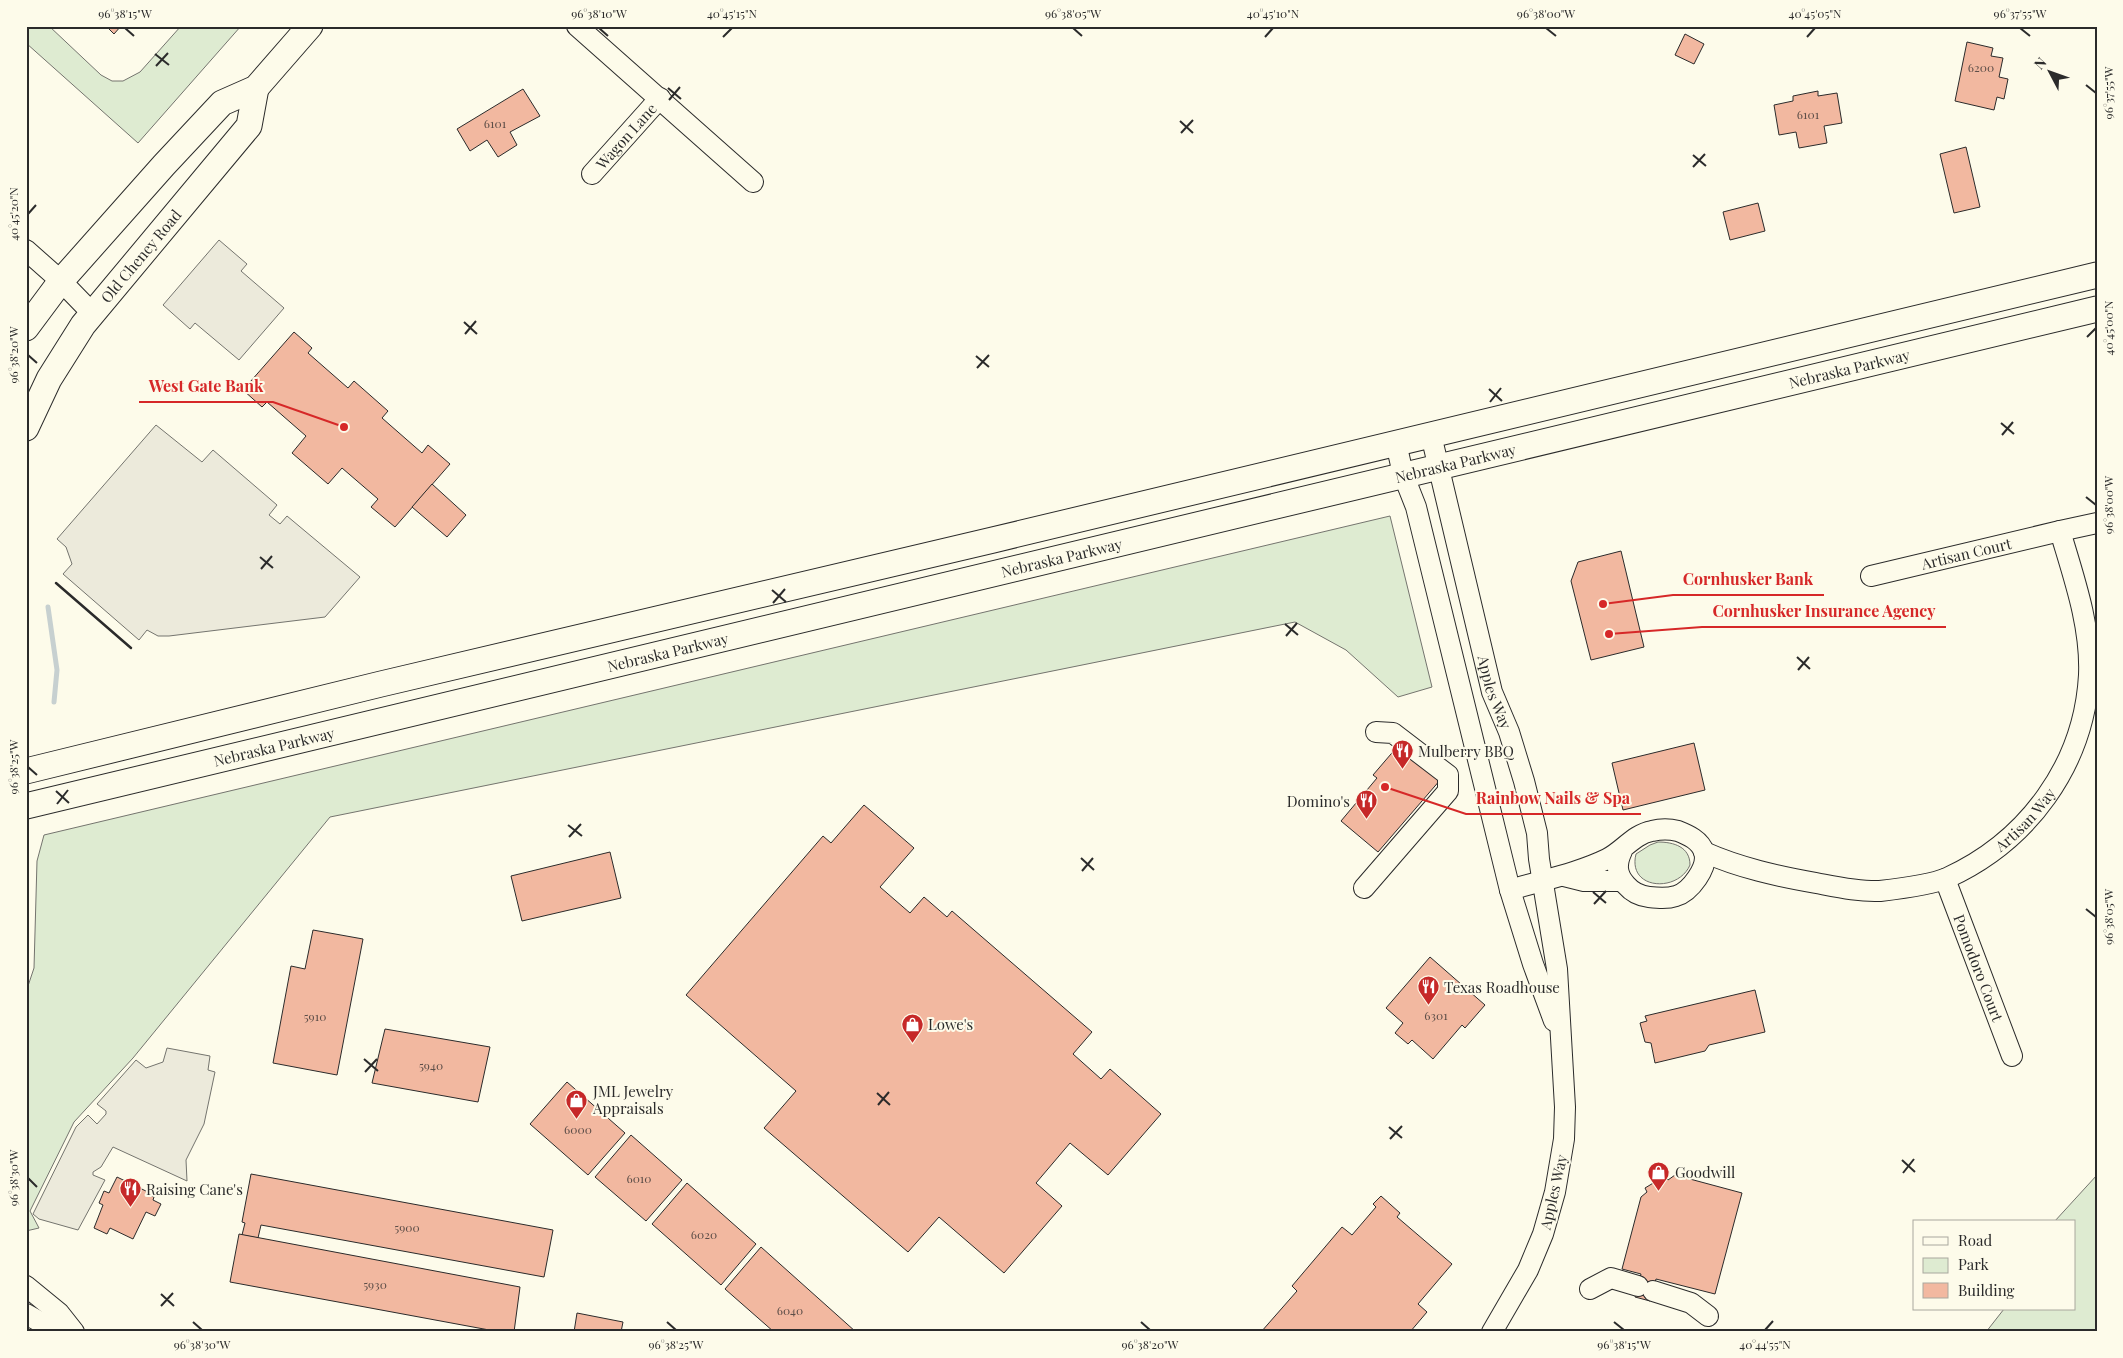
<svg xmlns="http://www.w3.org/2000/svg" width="2123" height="1358" font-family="'Playfair Display',serif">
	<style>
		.green { fill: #deebd1; stroke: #74746e }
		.parking { fill: #eceadb; stroke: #74746e }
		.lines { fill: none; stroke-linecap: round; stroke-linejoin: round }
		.stream { stroke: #c7d0d0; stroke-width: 5 }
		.building { fill: #f2b8a0; stroke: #2b2b2b }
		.minor-casing { stroke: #2b2b2b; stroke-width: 22 }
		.major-casing { stroke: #2b2b2b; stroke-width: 27 }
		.minor { stroke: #fdfbea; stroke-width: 20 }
		.major { stroke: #fdfbea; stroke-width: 25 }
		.wall { stroke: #2b2b2b; stroke-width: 2.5 }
		.ticks { fill: none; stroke: #2b2b2b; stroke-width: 2 }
		.labels { text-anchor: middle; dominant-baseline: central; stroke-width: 4; stroke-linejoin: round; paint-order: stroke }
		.number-label { font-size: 12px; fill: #5d4e48 }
		.street-label { font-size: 15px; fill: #2b2b2b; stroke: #fdfbea }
		.poi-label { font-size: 15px; fill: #2b2b2b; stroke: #fdfbea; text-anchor: start }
		.leader { fill: none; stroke: #d62828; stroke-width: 2 }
		.callout-dot { fill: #d62828; stroke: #fdfbea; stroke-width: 2 }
		.callout-label { font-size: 16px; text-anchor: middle; font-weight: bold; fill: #d62828; stroke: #fdfbea; stroke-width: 4; stroke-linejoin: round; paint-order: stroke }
		.neatline { fill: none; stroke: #2b2b2b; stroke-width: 2 }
		.ticks-label { font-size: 12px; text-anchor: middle; fill: #2b2b2b }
	</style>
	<rect width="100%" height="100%" fill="#fdfbea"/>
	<g class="green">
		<path d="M 26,26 L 49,26 L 101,75 L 112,81 L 123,81 L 140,72 L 181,26 L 241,26 L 138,143 L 26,43 Z"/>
		<path d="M 1390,516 L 1432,687 L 1398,697 L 1346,650 L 1295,622 L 330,817 L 133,1058 L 74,1122 L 30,1211 L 39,1228 L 26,1231 L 26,992 L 34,968 L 37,861 L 44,835 Z"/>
		<path d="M 1658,842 C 1674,842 1690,847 1690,865 C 1678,893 1627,890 1636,854 L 1650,845 Z"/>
		<path d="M 2097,1175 L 2097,1332 L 1986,1332 L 2004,1309 L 2074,1309 L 2074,1222 L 2054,1222 Z"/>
	</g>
	<g class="parking">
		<path d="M 219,240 L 247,264 L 241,271 L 284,308 L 239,360 L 195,323 L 190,329 L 163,305 Z"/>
		<path d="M 156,425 L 202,462 L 213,450 L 277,505 L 269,515 L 280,524 L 287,516 L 360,577 L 325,617 L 169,636 L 158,636 L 147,630 L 139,640 L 63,574 L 72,564 L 66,547 L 57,539 Z"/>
		<path d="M 167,1048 L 210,1056 L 208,1070 L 215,1072 L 204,1124 L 186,1160 L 187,1181 L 113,1147 L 101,1167 L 93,1172 L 93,1175 L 105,1180 L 78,1230 L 39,1219 L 33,1214 L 76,1127 L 88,1115 L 97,1124 L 106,1114 L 106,1111 L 97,1104 L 136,1060 L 146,1068 L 163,1062 Z"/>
	</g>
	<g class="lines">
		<path class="stream" d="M 48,607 L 57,670 L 54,702"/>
	</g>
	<g class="building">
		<path d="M 106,26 L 121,26 L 114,34 Z"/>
		<path d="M 1685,34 L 1704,44 L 1694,64 L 1675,55 Z"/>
		<path d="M 1967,42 L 1993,48 L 1991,56 L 2003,58 L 1999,77 L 2008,79 L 2004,99 L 1997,97 L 1994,110 L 1955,101 Z"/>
		<path d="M 523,89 L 540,116 L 510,132 L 517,145 L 498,157 L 487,140 L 470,151 L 457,129 Z"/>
		<path d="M 1818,91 L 1818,96 L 1837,93 L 1842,123 L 1824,126 L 1827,143 L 1799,148 L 1796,132 L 1779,135 L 1774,105 L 1793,101 L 1793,96 Z"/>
		<path d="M 1966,147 L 1980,207 L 1954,213 L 1940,154 Z"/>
		<path d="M 1758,203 L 1765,231 L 1730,240 L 1723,212 Z"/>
		<path d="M 294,332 L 312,348 L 308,353 L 348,388 L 354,381 L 388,411 L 382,418 L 422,453 L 428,445 L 450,464 L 395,527 L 371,507 L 378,499 L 342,468 L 328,484 L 292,453 L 306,436 L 267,402 L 262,407 L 243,390 Z"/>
		<path d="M 432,484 L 466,515 L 447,537 L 412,507 Z"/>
		<path d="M 1621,551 L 1644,647 L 1591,660 L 1571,581 L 1578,562 Z"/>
		<path d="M 1694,743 L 1705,790 L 1623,810 L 1612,763 Z"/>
		<path d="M 1397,747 L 1441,779 L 1378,852 L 1341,821 L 1377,778 L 1373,775 Z"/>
		<path d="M 864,805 L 914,848 L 880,887 L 910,913 L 924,897 L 947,917 L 952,911 L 1092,1032 L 1073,1054 L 1101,1079 L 1110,1069 L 1161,1114 L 1108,1175 L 1070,1143 L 1036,1183 L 1062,1206 L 1004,1273 L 939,1217 L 908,1252 L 764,1128 L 796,1091 L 686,995 L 823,836 L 831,843 Z"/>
		<path d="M 610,852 L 621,898 L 522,921 L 511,876 Z"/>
		<path d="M 313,930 L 363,939 L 337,1075 L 273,1063 L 291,966 L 305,969 Z"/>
		<path d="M 1430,957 L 1485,1005 L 1465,1028 L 1462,1025 L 1433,1059 L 1412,1040 L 1408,1044 L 1395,1033 L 1403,1023 L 1386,1008 Z"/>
		<path d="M 1755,990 L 1765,1032 L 1709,1045 L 1705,1051 L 1655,1063 L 1651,1043 L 1645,1042 L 1640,1023 L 1647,1021 L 1645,1016 Z"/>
		<path d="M 385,1029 L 490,1047 L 478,1102 L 372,1083 Z"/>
		<path d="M 567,1082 L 625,1133 L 588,1175 L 530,1124 Z"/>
		<path d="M 631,1135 L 682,1180 L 646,1221 L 595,1177 Z"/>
		<path d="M 251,1174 L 553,1230 L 544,1277 L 261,1225 L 258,1238 L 242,1235 L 245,1223 L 242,1222 Z"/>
		<path d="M 1675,1175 L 1742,1193 L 1715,1294 L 1656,1279 L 1650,1301 L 1635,1297 L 1641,1274 L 1622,1269 L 1641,1197 L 1647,1192 L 1645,1188 L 1665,1176 L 1668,1180 Z"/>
		<path d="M 117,1177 L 150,1193 L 148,1194 L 154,1197 L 153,1200 L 161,1204 L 155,1216 L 146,1212 L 133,1239 L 110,1228 L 107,1234 L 94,1228 L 103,1205 L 99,1203 L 104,1191 L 109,1193 Z"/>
		<path d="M 687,1183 L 756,1244 L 721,1285 L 652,1224 Z"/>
		<path d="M 1381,1196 L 1400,1213 L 1397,1217 L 1452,1264 L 1418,1304 L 1427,1312 L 1410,1332 L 1261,1332 L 1297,1291 L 1292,1286 L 1342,1227 L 1352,1235 L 1376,1207 L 1373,1204 Z"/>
		<path d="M 239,1234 L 520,1287 L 514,1332 L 500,1332 L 230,1282 Z"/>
		<path d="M 761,1247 L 856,1332 L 774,1332 L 725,1289 Z"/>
		<path d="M 577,1313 L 623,1322 L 621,1332 L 574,1332 Z"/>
	</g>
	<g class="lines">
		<defs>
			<g id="minor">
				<path d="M 577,26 L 753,182"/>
				<path id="s1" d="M 592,174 L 660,98"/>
				<path d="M 26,250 L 61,281 L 92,313"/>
				<path id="s2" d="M 1431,435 L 1492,692 L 1509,732 L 1524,781 L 1537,833 L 1539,859 L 1557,969 L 1565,1107 L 1564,1139 L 1555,1192 L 1543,1234 L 1528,1270 L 1492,1332"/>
				<path d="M 1396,443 L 1403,474 L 1416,507 L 1510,890 L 1533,964 L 1554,1021"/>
				<path id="s3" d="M 1871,576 L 2060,531"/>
				<path id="s4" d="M 1704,852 C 1740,868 1777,876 1816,883 C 1837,887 1859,892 1880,891 C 1897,889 1931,885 1947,878 C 2028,841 2084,765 2089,675 C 2091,626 2074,578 2060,531 L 2097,523"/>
				<path d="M 1564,876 L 1584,881 L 1622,881"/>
				<path id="s5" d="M 1945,879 L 2012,1056"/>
				<path d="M 1364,888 L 1448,791 L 1448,775 L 1393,733 L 1376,732"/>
				<path d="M 1510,890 C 1542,880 1576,874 1607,859 C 1623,851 1634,834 1652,831 C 1660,829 1670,829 1678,831 C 1688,835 1700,840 1704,852 C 1709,867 1690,892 1676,896 C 1667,899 1658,898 1649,897 C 1640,896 1632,892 1626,885 C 1616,874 1616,864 1622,851"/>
				<path d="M 26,1286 L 59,1313 L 74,1332"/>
				<path d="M 1590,1289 L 1611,1278 L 1638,1286"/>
				<path d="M 1653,1291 L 1691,1303 L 1708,1316"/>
				<path d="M 26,1314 L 51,1328 L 71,1330"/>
			</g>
			<g id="major">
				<path d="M 26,328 L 61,281 L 164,165 L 222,103 L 256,88 L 310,26"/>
				<path id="s6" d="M 26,428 L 49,379 L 83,325 L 249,126 L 256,88"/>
				<path d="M 26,771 L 381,684 L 993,540 L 2097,275"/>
				<path id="s7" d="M 26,806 L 2097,309"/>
			</g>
		</defs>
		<use href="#minor" class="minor-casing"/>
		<use href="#major" class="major-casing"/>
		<use href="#minor" class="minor"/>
		<use href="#major" class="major"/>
		<path class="wall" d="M 56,583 L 131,648"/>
	</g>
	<path class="ticks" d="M 125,28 L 134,36M 599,28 L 608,36M 1073,28 L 1082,36M 1546,28 L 1556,36M 2020,28 L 2030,36M 723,37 L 732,28M 1265,37 L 1273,28M 1807,37 L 1815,28M 155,54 L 169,65M 156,66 L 168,53M 2086,85 L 2096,93M 668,88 L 681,99M 669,100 L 680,87M 1180,121 L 1193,133M 1181,133 L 1193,120M 1693,155 L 1706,166M 1693,167 L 1705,154M 28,214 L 36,205M 464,322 L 477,334M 465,334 L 476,321M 2087,337 L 2096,328M 28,355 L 37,363M 976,356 L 989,367M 977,368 L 989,355M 1489,389 L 1502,401M 1490,402 L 1501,388M 2001,423 L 2014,434M 2002,435 L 2013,422M 2086,497 L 2096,505M 260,557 L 273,568M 261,569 L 272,556M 772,590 L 786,602M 773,603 L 785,589M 1285,624 L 1298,635M 1286,636 L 1297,623M 1797,657 L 1810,669M 1798,670 L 1809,657M 28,767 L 37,775M 56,791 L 69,803M 57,804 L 68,790M 568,825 L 582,836M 569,837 L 581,824M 1081,858 L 1094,870M 1082,871 L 1093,858M 1593,892 L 1606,903M 1594,904 L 1606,891M 2086,909 L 2096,917M 364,1059 L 378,1071M 365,1072 L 377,1059M 877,1093 L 890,1105M 878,1105 L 889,1092M 1389,1127 L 1402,1138M 1390,1139 L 1402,1126M 1902,1160 L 1915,1172M 1903,1173 L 1914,1159M 28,1178 L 37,1187M 161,1294 L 174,1306M 161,1306 L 173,1293M 193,1322 L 202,1330M 667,1322 L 676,1330M 1141,1322 L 1150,1330M 1614,1322 L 1624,1330M 1765,1330 L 1773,1321"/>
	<defs>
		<symbol id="restaurant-pin" viewBox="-11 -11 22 30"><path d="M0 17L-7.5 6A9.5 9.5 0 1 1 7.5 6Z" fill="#c62828" stroke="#fdfbea"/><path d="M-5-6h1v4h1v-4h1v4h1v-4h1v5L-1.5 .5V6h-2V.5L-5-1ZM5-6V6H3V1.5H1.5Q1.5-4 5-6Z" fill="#fff"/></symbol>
		<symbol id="shop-pin" viewBox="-11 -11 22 30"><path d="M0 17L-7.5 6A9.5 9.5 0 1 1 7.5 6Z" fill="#c62828" stroke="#fdfbea"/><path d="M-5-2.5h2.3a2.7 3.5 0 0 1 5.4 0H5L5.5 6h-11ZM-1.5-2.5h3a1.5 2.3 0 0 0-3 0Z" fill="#fff"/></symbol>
	</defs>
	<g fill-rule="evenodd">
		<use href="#restaurant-pin" x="1390" y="738" width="25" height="34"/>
		<use href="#restaurant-pin" x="1354" y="788" width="25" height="34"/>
		<use href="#restaurant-pin" x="1416" y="974" width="25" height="34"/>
		<use href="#shop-pin" x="900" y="1012" width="25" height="34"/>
		<use href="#shop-pin" x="564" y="1088" width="25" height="34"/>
		<use href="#shop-pin" x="1646" y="1160" width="25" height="34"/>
		<use href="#restaurant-pin" x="118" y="1176" width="25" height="34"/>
	</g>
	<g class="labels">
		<g class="number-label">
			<text x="1981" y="67">6200</text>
			<text x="1808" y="114">6101</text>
			<text x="495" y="123">6101</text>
			<text x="1436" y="1015">6301</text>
			<text x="315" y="1016">5910</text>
			<text x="431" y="1065">5940</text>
			<text x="578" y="1129">6000</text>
			<text x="639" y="1178">6010</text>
			<text x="407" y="1227">5900</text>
			<text x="704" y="1234">6020</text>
			<text x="375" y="1284">5930</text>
			<text x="790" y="1310">6040</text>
		</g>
		<g class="street-label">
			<text stroke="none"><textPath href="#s1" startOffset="51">Wagon Lane</textPath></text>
			<text stroke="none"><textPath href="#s6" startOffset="208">Old Cheney Road</textPath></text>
			<text stroke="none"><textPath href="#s7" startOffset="1875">Nebraska Parkway</textPath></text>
			<text stroke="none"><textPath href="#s7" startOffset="1470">Nebraska Parkway</textPath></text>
			<text stroke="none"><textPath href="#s3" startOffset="98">Artisan Court</textPath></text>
			<text stroke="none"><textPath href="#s7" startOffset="1065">Nebraska Parkway</textPath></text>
			<text stroke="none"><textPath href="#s7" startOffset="660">Nebraska Parkway</textPath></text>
			<text stroke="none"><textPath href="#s2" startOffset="265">Apples Way</textPath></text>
			<text stroke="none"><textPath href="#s7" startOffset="255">Nebraska Parkway</textPath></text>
			<text stroke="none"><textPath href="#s4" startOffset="348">Artisan Way</textPath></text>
			<text stroke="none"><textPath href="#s5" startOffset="95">Pomodoro Court</textPath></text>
			<text transform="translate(1553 1192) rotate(-77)">Apples Way</text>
		</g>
		<g class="poi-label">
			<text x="1418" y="751">Mulberry BBQ</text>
			<text x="1350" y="801" text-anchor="end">Domino's</text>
			<text x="1444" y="987">Texas Roadhouse</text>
			<text x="928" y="1024">Lowe's</text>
			<text x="593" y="1091">JML Jewelry<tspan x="593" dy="17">Appraisals</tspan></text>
			<text x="1675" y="1172">Goodwill</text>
			<text x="146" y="1189">Raising Cane's</text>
		</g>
	</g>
	<path class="leader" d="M344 427L273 402H139M1603 604L1673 595H1824M1609 634L1702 627H1946M1385 787L1466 814H1641"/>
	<g class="callout-dot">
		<circle cx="344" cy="427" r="5"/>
		<circle cx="1603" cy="604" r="5"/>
		<circle cx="1609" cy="634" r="5"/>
		<circle cx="1385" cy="787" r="5"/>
	</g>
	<g class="callout-label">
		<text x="206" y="392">West Gate Bank</text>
		<text x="1748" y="585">Cornhusker Bank</text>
		<text x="1824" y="617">Cornhusker Insurance Agency</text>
		<text x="1553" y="804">Rainbow Nails &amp; Spa</text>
	</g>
	<rect width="2123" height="1358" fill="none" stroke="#fdfbea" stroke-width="55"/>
	<rect x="1913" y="1220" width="162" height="90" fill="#fdfbea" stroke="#a9a89e"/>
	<rect x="1923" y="1237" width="25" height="8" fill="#fdfbea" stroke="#a9a89e"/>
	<text x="1958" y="1246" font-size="15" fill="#2b2b2b">Road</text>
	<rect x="1923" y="1258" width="25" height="15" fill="#deebd1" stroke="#a9a89e"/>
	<text x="1958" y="1270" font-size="15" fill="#2b2b2b">Park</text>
	<rect x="1923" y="1283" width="25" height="15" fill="#f2b8a0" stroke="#a9a89e"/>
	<text x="1958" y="1296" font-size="15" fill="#2b2b2b">Building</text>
	<g transform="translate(2050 72) rotate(311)" stroke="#fdfbea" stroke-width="4" paint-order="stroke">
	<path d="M0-4L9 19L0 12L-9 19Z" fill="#2b2b2b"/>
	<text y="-8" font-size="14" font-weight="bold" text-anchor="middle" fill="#2b2b2b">N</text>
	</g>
	<rect x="28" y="28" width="2068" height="1302" class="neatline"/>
	<g class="ticks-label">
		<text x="125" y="18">96°38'15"W</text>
		<text x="599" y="18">96°38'10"W</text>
		<text x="732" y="18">40°45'15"N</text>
		<text x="1073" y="18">96°38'05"W</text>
		<text x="1273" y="18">40°45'10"N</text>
		<text x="1546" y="18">96°38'00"W</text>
		<text x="1815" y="18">40°45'05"N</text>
		<text x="2020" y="18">96°37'55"W</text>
		<text transform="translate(2109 93) rotate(-90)" y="4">96°37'55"W</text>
		<text transform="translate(14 214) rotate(-90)" y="4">40°45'20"N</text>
		<text transform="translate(2109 328) rotate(-90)" y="4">40°45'00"N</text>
		<text transform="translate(14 355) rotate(-90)" y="4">96°38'20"W</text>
		<text transform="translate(2109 505) rotate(-90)" y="4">96°38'00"W</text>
		<text transform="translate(14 767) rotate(-90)" y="4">96°38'25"W</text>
		<text transform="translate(2109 917) rotate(-90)" y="4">96°38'05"W</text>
		<text transform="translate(14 1178) rotate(-90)" y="4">96°38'30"W</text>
		<text x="202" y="1349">96°38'30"W</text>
		<text x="676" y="1349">96°38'25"W</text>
		<text x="1150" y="1349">96°38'20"W</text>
		<text x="1624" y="1349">96°38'15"W</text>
		<text x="1765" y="1349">40°44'55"N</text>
	</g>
</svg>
